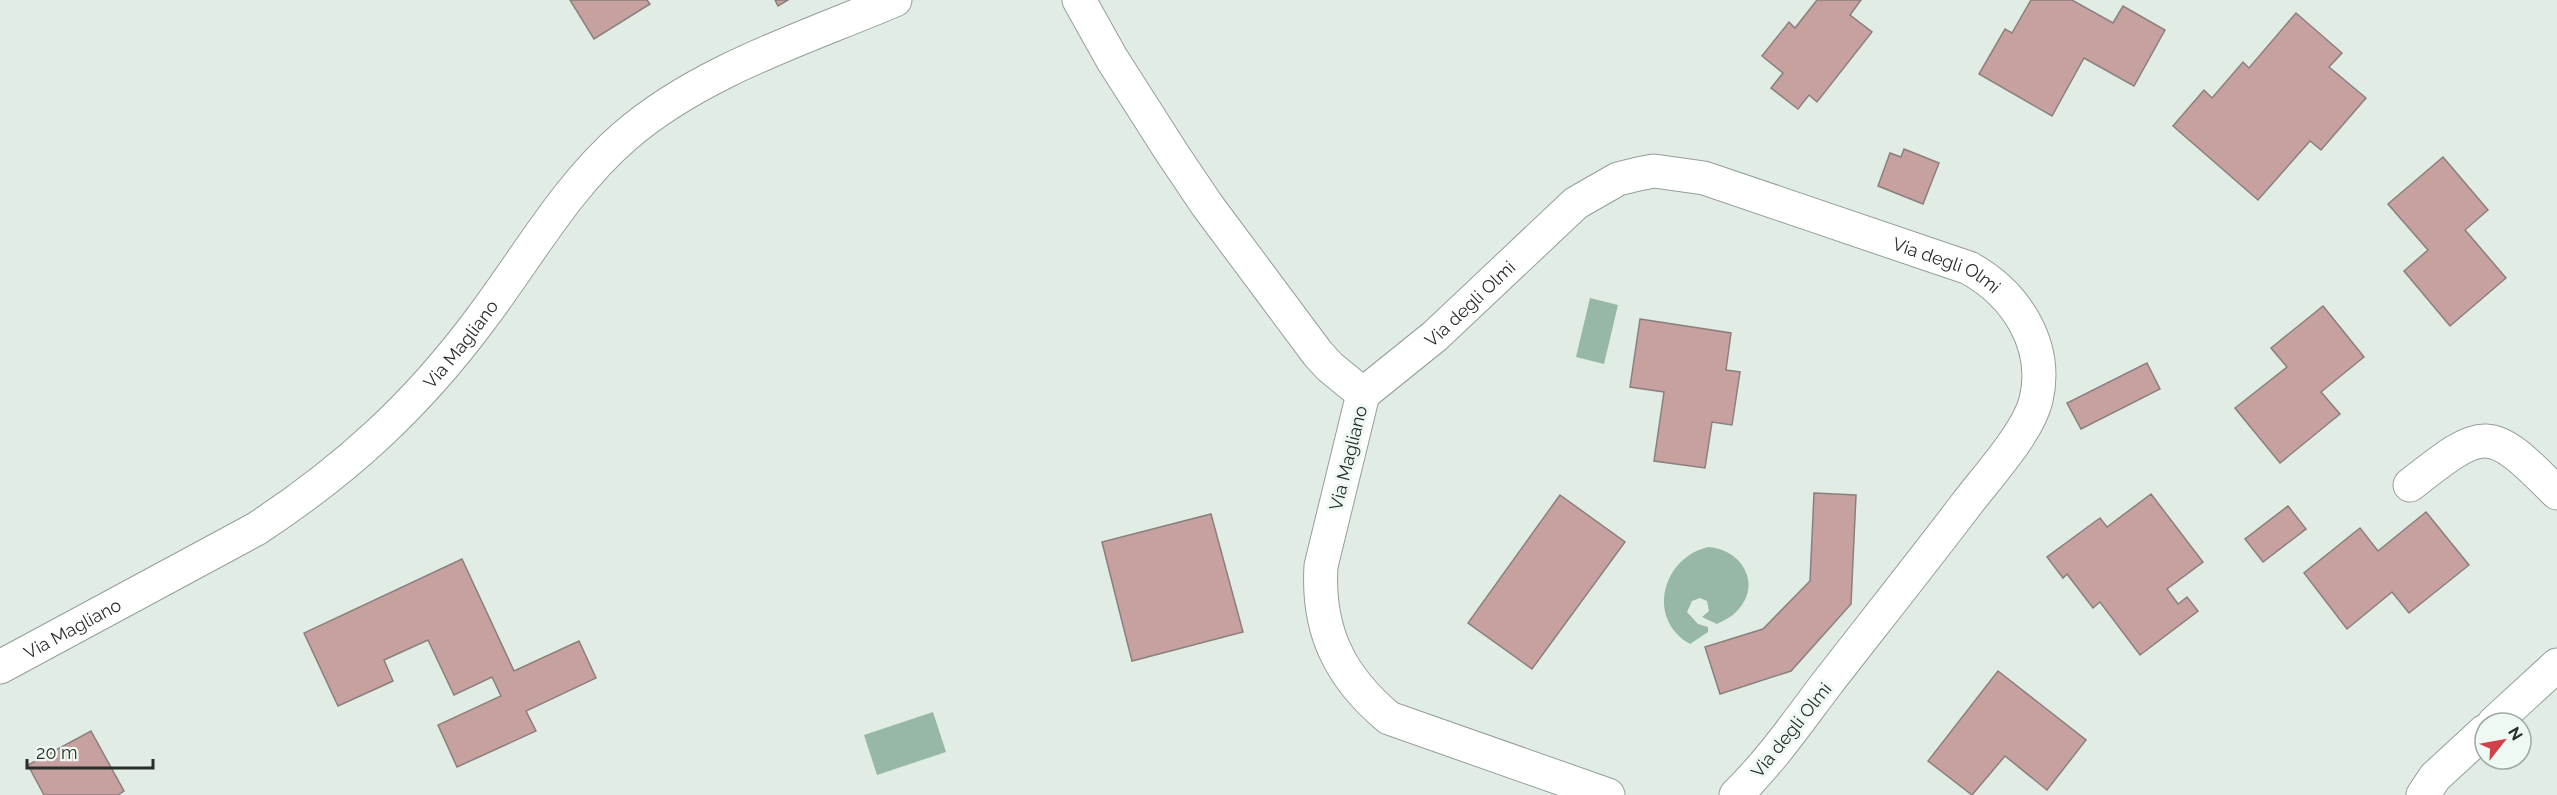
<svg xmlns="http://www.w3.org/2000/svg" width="2557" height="795" font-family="Raleway,sans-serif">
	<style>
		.water { fill: #97b8a6 }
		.building { fill: #c6a19f; stroke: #8b7f7e; stroke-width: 1.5 }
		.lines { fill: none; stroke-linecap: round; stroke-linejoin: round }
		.street-casing { stroke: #949f99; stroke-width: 35 }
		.street { stroke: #fff; stroke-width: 33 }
		.labels { text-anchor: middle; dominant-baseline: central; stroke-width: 6; stroke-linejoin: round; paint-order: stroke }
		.street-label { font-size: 18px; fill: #292e2b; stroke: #eef9f3 }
	</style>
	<rect width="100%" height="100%" fill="#e1ece5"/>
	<g class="water">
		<path d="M 1590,298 L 1618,305 L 1604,364 L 1576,357 Z"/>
		<path d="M 1708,547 C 1742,549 1763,585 1737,611 C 1732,617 1724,620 1717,624 L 1702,617 L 1709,611 L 1707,601 L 1700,598 L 1692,601 L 1687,612 L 1698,624 L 1708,627 L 1708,632 L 1690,644 C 1646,619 1662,558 1708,547 Z"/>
		<path d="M 933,712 L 946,752 L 877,775 L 864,735 Z"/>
	</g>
	<g class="building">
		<path d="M 570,0 L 647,0 L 650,4 L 594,39 Z"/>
		<path d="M 775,0 L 788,0 L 778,6 Z"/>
		<path d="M 1817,0 L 1861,0 L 1850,15 L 1872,32 L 1817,102 L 1809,95 L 1798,109 L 1771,88 L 1783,73 L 1762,56 L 1789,22 L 1795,28 Z"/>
		<path d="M 2031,0 L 2072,0 L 2113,23 L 2123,6 L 2165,30 L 2134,86 L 2084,58 L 2052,116 L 1979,74 L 2005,29 L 2012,33 Z"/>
		<path d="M 2296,13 L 2342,53 L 2329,67 L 2366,98 L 2321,150 L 2310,141 L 2258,200 L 2173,126 L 2204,90 L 2212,98 L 2243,62 L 2249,68 Z"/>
		<path d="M 1904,149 L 1939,163 L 1923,204 L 1878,186 L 1890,153 L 1901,157 Z"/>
		<path d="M 2443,157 L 2488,210 L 2465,230 L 2506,278 L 2450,326 L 2404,271 L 2428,250 L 2388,204 Z"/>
		<path d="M 2323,306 L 2364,357 L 2321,392 L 2340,414 L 2280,463 L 2235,408 L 2287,367 L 2271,348 Z"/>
		<path d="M 1640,319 L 1731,333 L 1726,370 L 1740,372 L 1732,425 L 1712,422 L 1705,468 L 1654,461 L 1664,392 L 1630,387 Z"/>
		<path d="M 2147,363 L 2160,389 L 2081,429 L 2067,403 Z"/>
		<path d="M 1814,493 L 1856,495 L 1851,604 L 1791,671 L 1720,694 L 1705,647 L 1763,629 L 1810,581 Z"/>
		<path d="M 2151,494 L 2203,562 L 2167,589 L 2178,604 L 2187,597 L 2198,611 L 2140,655 L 2100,602 L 2093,608 L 2067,574 L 2063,578 L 2047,557 L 2100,518 L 2107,527 Z"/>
		<path d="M 1560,495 L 1625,542 L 1532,669 L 1468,623 Z"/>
		<path d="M 2288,506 L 2306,529 L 2263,562 L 2245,539 Z"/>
		<path d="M 2426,512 L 2469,565 L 2409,613 L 2392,592 L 2347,629 L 2304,573 L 2360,528 L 2378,551 Z"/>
		<path d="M 1211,514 L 1243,632 L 1132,661 L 1102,542 Z"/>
		<path d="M 462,559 L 514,671 L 579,641 L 596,678 L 526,711 L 536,731 L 457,767 L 438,725 L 501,696 L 492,677 L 454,695 L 428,640 L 384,660 L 393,681 L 338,706 L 304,633 Z"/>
		<path d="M 1998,671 L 2086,740 L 2047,790 L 2005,756 L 1972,795 L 1928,761 Z"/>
		<path d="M 91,731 L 124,791 L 118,795 L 44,795 L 28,765 Z"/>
	</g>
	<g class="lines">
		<defs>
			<g id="street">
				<path d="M 1079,0 L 1112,59 L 1172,153 L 1207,205 L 1318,354 L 1330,367 L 1363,394 L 1321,566 C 1317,631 1340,677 1389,718 L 1608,795"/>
				<path id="s1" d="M 1363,394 L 1435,336 L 1576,203 L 1618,179 L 1638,174 L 1654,171 L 1704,178 L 1969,268 C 2016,294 2049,345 2036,400 C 2028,433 1986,478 1965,506 C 1920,565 1874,623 1828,682 C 1799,720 1771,761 1736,795"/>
				<path d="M 2410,485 C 2485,426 2489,424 2557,493"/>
				<path id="s2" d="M 0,667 L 256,529 C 346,470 416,406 480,320 C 527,258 566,187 625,136 C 700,71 805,38 895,0"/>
				<path d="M 2494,723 L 2557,665"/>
				<path d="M 2423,795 L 2435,777 L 2485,731"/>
			</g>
		</defs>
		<use href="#street" class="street-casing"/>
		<use href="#street" class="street"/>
	</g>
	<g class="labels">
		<g class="street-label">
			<text stroke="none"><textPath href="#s1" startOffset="680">Via degli Olmi</textPath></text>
			<text stroke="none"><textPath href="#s1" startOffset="140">Via degli Olmi</textPath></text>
			<text stroke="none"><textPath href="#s2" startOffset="568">Via Magliano</textPath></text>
			<text transform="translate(1348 458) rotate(-76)">Via Magliano</text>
			<text stroke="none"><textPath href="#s2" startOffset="82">Via Magliano</textPath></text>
			<text transform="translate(1791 730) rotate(-51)">Via degli Olmi</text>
		</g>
	</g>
	<g transform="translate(2503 741) rotate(59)"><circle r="28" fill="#eef9f3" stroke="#9fa8a3" stroke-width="1.5"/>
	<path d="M0-4.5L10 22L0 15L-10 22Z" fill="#d14149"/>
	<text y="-9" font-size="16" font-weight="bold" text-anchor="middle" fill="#292e2b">N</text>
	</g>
	<path d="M27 759v9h126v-9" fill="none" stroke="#292e2b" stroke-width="3"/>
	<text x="36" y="759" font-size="18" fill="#292e2b" stroke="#eef9f3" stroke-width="4.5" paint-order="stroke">20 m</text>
</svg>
